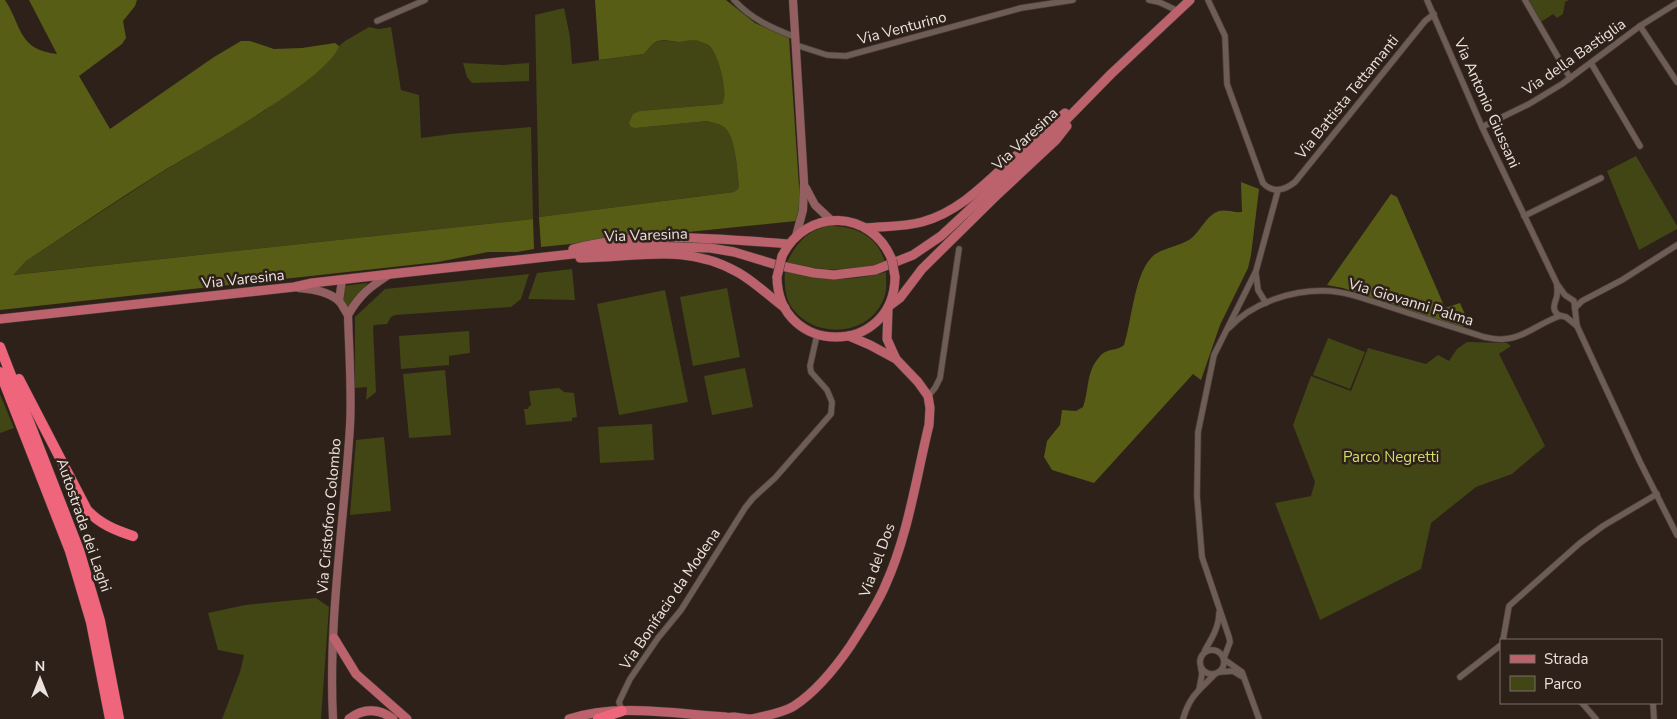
<svg xmlns="http://www.w3.org/2000/svg" width="1677" height="719" font-family="'Nunito Sans',sans-serif">
	<style>
		.green { fill: #424514 }
		.forest { fill: #585d16 }
		.lines { fill: none; stroke-linecap: round; stroke-linejoin: round }
		.street-casing { stroke: #493e39; stroke-width: 7 }
		.secondary-casing { stroke: #493e39; stroke-width: 9 }
		.primary-casing { stroke: #493e39; stroke-width: 10 }
		.highway-casing { stroke: #493e39; stroke-width: 11 }
		.street { stroke: #6d5d55; stroke-width: 5.5 }
		.secondary { stroke: #945f61; stroke-width: 8 }
		.primary { stroke: #bb626c; stroke-width: 9 }
		.highway { stroke: #ef657c; stroke-width: 10 }
		.primary-bridge-casing { stroke: #493e39; stroke-width: 10; stroke-linecap: butt }
		.primary-bridge { stroke: #bb626c; stroke-width: 9 }
		.labels { text-anchor: middle; dominant-baseline: central; stroke-width: 5; stroke-linejoin: round; paint-order: stroke }
		.street-label { font-size: 15px; fill: #ebe2dd; stroke: #2e211a }
		.park-label { font-size: 15px; fill: #d3de66; stroke: #2e211a }
	</style>
	<rect width="100%" height="100%" fill="#2e211a"/>
	<g class="green">
		<path d="M 1528,0 L 1569,0 L 1565,2 L 1563,14 L 1557,18 L 1553,14 L 1541,22 Z"/>
		<path d="M 564,8 L 570,37 L 572,64 L 644,54 C 655,39 659,40 677,42 C 683,42 690,39 696,40 C 721,44 726,80 724,101 L 722,104 L 640,111 L 636,128 L 707,121 C 714,123 721,124 725,128 C 736,138 737,171 739,185 L 738,189 L 734,192 L 539,217 L 535,15 Z"/>
		<path d="M 369,27 L 379,29 L 391,27 L 401,90 L 419,95 L 421,138 L 451,134 L 531,127 L 533,219 L 12,275 L 26,261 L 159,174 L 264,111 L 310,77 L 333,55 L 339,46 L 345,41 Z"/>
		<path d="M 463,63 L 503,65 L 529,63 L 529,81 L 472,83 L 467,77 Z"/>
		<path d="M 1636,156 L 1677,226 L 1677,229 L 1639,250 L 1607,171 Z"/>
		<path d="M 827,226 C 854,225 877,235 885,262 C 852,273 819,271 787,262 C 796,244 806,231 827,226 Z"/>
		<path d="M 572,269 L 575,300 L 528,299 L 537,273 Z"/>
		<path d="M 785,271 C 823,281 847,282 886,272 C 886,280 887,288 885,295 C 873,336 816,341 792,308 C 785,298 784,283 785,271 Z"/>
		<path d="M 529,274 L 521,299 L 511,307 L 395,315 L 391,317 L 387,324 L 374,325 L 373,327 L 376,392 L 366,400 L 367,387 L 355,388 L 355,317 L 385,289 Z"/>
		<path d="M 368,283 L 356,296 L 347,311 L 341,292 L 342,286 Z"/>
		<path d="M 727,288 L 740,357 L 693,366 L 680,297 Z"/>
		<path d="M 665,290 L 688,402 L 619,415 L 597,304 Z"/>
		<path d="M 469,331 L 470,353 L 449,356 L 449,365 L 401,369 L 399,336 Z"/>
		<path d="M 1328,338 L 1365,352 L 1350,389 L 1313,375 Z"/>
		<path d="M 1467,342 L 1507,343 L 1511,346 L 1499,354 L 1545,446 L 1512,474 L 1476,487 L 1431,523 L 1421,569 L 1320,620 L 1275,503 L 1311,496 L 1315,482 L 1293,425 L 1311,376 L 1351,391 L 1368,348 L 1426,364 L 1438,355 L 1449,361 L 1457,349 Z"/>
		<path d="M 745,368 L 753,407 L 712,415 L 704,376 Z"/>
		<path d="M 445,370 L 451,435 L 409,438 L 403,374 Z"/>
		<path d="M 559,388 L 564,392 L 574,393 L 577,417 L 572,418 L 572,421 L 526,425 L 524,409 L 528,409 L 529,406 L 531,406 L 529,391 Z"/>
		<path d="M 0,394 L 14,428 L 0,433 Z"/>
		<path d="M 652,424 L 654,460 L 600,463 L 598,427 Z"/>
		<path d="M 384,437 L 391,511 L 350,515 L 356,440 Z"/>
		<path d="M 316,598 L 329,607 L 321,719 L 222,719 L 240,672 L 244,655 L 218,650 L 208,613 L 245,605 Z"/>
	</g>
	<g class="forest">
		<path d="M 0,0 L 5,0 C 22,26 18,50 57,54 L 29,0 L 137,0 L 135,6 L 123,21 L 126,38 L 122,44 L 79,76 L 110,129 L 214,57 L 241,41 L 250,41 L 274,49 L 302,48 L 335,43 L 339,46 C 328,80 194,152 160,173 C 115,201 71,232 26,261 L 13,275 L 533,219 L 534,249 L 517,252 L 488,252 L 438,262 L 0,310 Z"/>
		<path d="M 595,0 L 726,0 L 755,23 L 789,38 L 799,187 L 799,208 L 796,221 L 541,247 L 539,217 L 734,192 L 738,189 L 739,185 C 737,171 736,138 725,128 C 721,124 714,123 707,121 L 636,128 L 631,127 L 629,123 L 633,114 L 640,111 L 722,104 C 729,95 719,52 708,45 C 705,43 697,40 694,40 C 688,40 683,42 678,42 C 671,41 665,39 658,41 C 652,43 648,49 644,54 L 599,60 Z"/>
		<path d="M 1241,182 L 1259,189 L 1251,255 L 1248,268 L 1220,325 L 1201,380 L 1193,374 L 1094,483 L 1052,470 L 1044,457 L 1047,441 L 1060,425 L 1062,410 L 1076,411 L 1083,407 C 1090,388 1085,371 1102,354 C 1109,348 1118,351 1124,345 C 1132,321 1134,272 1154,255 C 1161,249 1179,246 1189,240 C 1200,233 1206,215 1219,211 C 1226,209 1235,213 1242,212 Z"/>
		<path d="M 1391,194 L 1397,197 L 1445,308 L 1460,303 L 1468,321 L 1462,328 L 1343,288 L 1327,285 Z"/>
	</g>
	<g class="lines">
		<defs>
			<g id="street">
				<path d="M 734,0 C 751,19 772,28 795,37"/>
				<path d="M 1149,0 L 1159,2 L 1178,11"/>
				<path d="M 1208,0 L 1225,36 L 1227,84 L 1263,183 C 1273,194 1285,190 1295,182 L 1425,21 L 1434,14"/>
				<path d="M 1427,0 L 1482,127 L 1557,284 L 1565,295 L 1574,301 L 1577,326 L 1640,462 L 1677,535"/>
				<path d="M 1525,0 L 1570,78"/>
				<path d="M 377,21 L 425,0"/>
				<path d="M 1640,26 L 1677,82"/>
				<path d="M 796,45 L 827,55 L 846,56 L 1021,8 L 1073,0"/>
				<path d="M 1591,63 L 1640,146"/>
				<path d="M 1482,127 L 1529,104 L 1562,84 L 1640,26 L 1677,3"/>
				<path d="M 1524,216 L 1601,178"/>
				<path d="M 1256,274 L 1258,290 L 1266,303"/>
				<path d="M 1557,285 C 1557,289 1558,295 1556,299 C 1554,306 1552,309 1558,315 L 1566,317 L 1577,326"/>
				<path d="M 1575,308 L 1582,301 L 1622,280 L 1677,245"/>
				<path d="M 1229,328 C 1253,302 1294,289 1330,291 C 1351,293 1372,301 1393,308 C 1423,318 1453,327 1484,337 C 1490,338 1498,340 1504,339 C 1524,338 1541,322 1560,316"/>
				<path d="M 928,396 L 935,388 L 940,378 L 959,249"/>
				<path d="M 1503,640 L 1509,606 L 1580,543 L 1603,526 L 1657,494"/>
				<circle cx="1212" cy="662" r="12"/>
				<path d="M 1205,650 C 1212,638 1219,627 1219,613"/>
				<path d="M 1224,658 L 1230,642 L 1229,637 L 1202,557 L 1197,496 L 1198,432 L 1214,355 L 1256,271 L 1278,190"/>
				<path d="M 1225,660 L 1242,672 L 1259,719"/>
				<path d="M 1201,669 L 1202,674 L 1199,690 L 1215,674"/>
				<path d="M 1220,672 L 1233,671 L 1241,676"/>
				<path d="M 1460,677 L 1501,645"/>
				<path d="M 1582,703 L 1596,719"/>
				<path d="M 1653,703 L 1654,719"/>
				<path d="M 622,711 L 619,702 L 630,679 L 658,638 L 681,610 L 745,508 L 753,498 L 775,478 L 831,414 L 832,402 L 827,390 L 811,372 L 810,366 L 817,335"/>
				<path d="M 1183,719 C 1186,708 1190,699 1199,690"/>
			</g>
			<g id="secondary">
				<path d="M 793,0 L 804,182 L 803,210 L 796,236"/>
				<path d="M 806,188 L 815,205 L 832,221"/>
				<path d="M 299,288 C 312,289 328,291 339,301 C 342,304 345,311 348,315 C 349,352 352,389 350,426 C 344,523 328,621 333,719"/>
				<path d="M 339,301 L 342,280"/>
				<path d="M 348,315 C 360,294 370,287 390,274"/>
			</g>
			<g id="primary">
				<path d="M 865,228 C 884,226 904,227 922,222 C 958,212 983,186 1010,161 C 1028,145 1046,129 1065,113"/>
				<path d="M 573,249 C 643,230 718,239 789,244"/>
				<path d="M 782,256 C 806,207 872,209 892,260"/>
				<path d="M 580,258 C 637,258 686,242 739,273 C 756,283 770,297 785,308"/>
				<path d="M 777,277 C 778,357 894,357 895,277"/>
				<path d="M 888,307 L 900,298 L 922,269 L 995,197 L 1056,140 L 1067,126"/>
				<path d="M 888,309 L 887,339 L 896,359"/>
				<path d="M 0,319 L 294,287 L 312,283 L 391,274 L 645,246 L 710,248 L 734,252 L 777,265 L 814,273 L 834,275 L 875,270 L 913,255 L 941,236 L 1064,122 L 1111,74 L 1190,0"/>
				<path d="M 334,638 L 356,674 L 407,719"/>
				<path d="M 721,718 L 734,717 L 749,719"/>
				<path d="M 349,719 C 363,708 379,708 393,719"/>
				<path d="M 569,719 C 618,703 675,714 726,717"/>
				<path d="M 751,719 C 765,716 783,713 794,706 C 817,691 836,667 851,645 C 863,626 876,607 885,586 C 908,536 916,478 929,425 L 930,408 L 928,396 L 918,382 L 896,359 L 870,345 L 849,336"/>
			</g>
			<g id="highway">
				<path d="M 0,347 L 79,550 L 100,621 L 119,719"/>
				<path d="M 0,372 L 70,551 L 91,622 L 110,719"/>
				<path d="M 19,379 L 87,510 C 100,524 115,530 133,536"/>
				<path d="M 598,719 L 622,711"/>
			</g>
		</defs>
		<use href="#street" class="street-casing"/>
		<use href="#secondary" class="secondary-casing"/>
		<use href="#primary" class="primary-casing"/>
		<use href="#highway" class="highway-casing"/>
		<use href="#street" class="street"/>
		<use href="#secondary" class="secondary"/>
		<use href="#primary" class="primary"/>
		<use href="#highway" class="highway"/>
		<defs>
			<g id="primary-bridge">
				<path d="M 892,260 L 895,277"/>
				<path d="M 777,277 L 782,256"/>
			</g>
		</defs>
		<use href="#primary-bridge" class="primary-bridge-casing"/>
		<use href="#primary-bridge" class="primary-bridge"/>
	</g>
	<g class="labels">
		<g class="street-label">
			<text transform="translate(902 28) rotate(-15)">Via Venturino</text>
			<text transform="translate(1574 57) rotate(-35)">Via della Bastiglia</text>
			<text transform="translate(1347 97) rotate(-51)">Via Battista Tettamanti</text>
			<text transform="translate(1487 103) rotate(66)">Via Antonio Giussani</text>
			<text transform="translate(1025 139) rotate(-43)">Via Varesina</text>
			<text transform="translate(646 235) rotate(-2)">Via Varesina</text>
			<text transform="translate(243 279) rotate(-6)">Via Varesina</text>
			<text transform="translate(1411 302) rotate(17)">Via Giovanni Palma</text>
			<text transform="translate(329 516) rotate(-85)">Via Cristoforo Colombo</text>
			<text transform="translate(84 525) rotate(71)">Autostrada dei Laghi</text>
			<text transform="translate(877 560) rotate(-70)">Via del Dos</text>
			<text transform="translate(670 599) rotate(-56)">Via Bonifacio da Modena</text>
		</g>
		<g class="park-label">
			<text x="1391" y="457">Parco Negretti</text>
		</g>
	</g>
	<rect x="1500" y="639" width="162" height="65" fill="#2e211a" stroke="#7a6e68"/>
	<rect x="1510" y="655" width="25" height="8" fill="#bb626c" stroke="#7a6e68"/>
	<text x="1544" y="664" font-size="15" fill="#ebe2dd">Strada</text>
	<rect x="1510" y="676" width="25" height="15" fill="#424514" stroke="#7a6e68"/>
	<text x="1544" y="689" font-size="15" fill="#ebe2dd">Parco</text>
	<g transform="translate(40 679)" stroke="#2e211a" stroke-width="4" paint-order="stroke">
	<path d="M0-4L9 19L0 12L-9 19Z" fill="#ebe2dd"/>
	<text y="-8" font-size="14" font-weight="bold" text-anchor="middle" fill="#ebe2dd">N</text>
	</g>
</svg>
